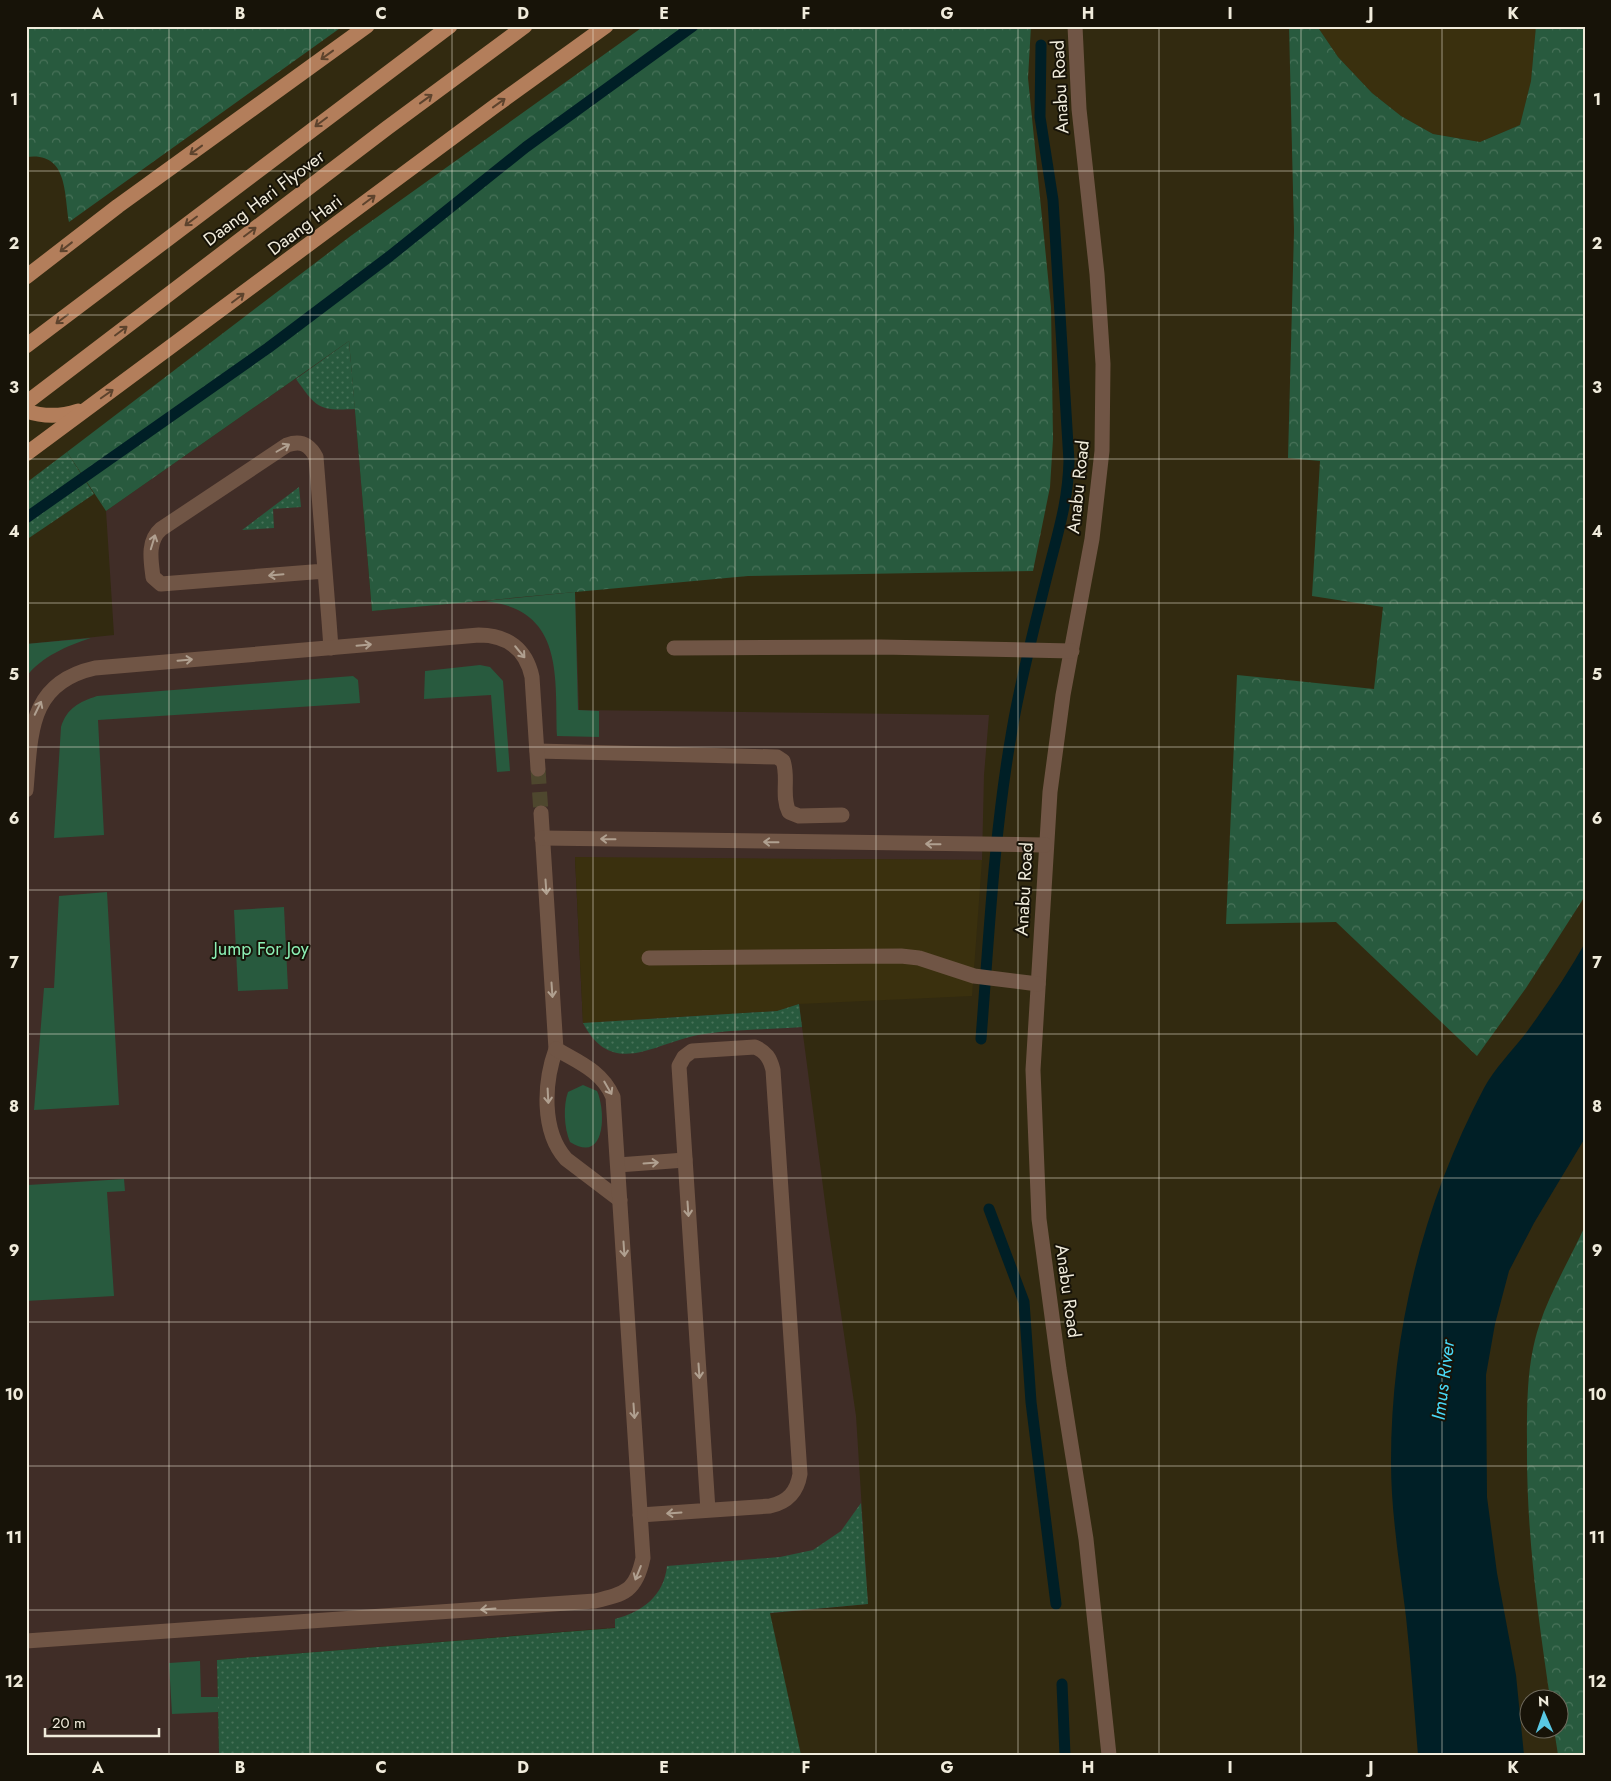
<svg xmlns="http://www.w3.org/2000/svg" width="1611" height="1781" font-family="Jost,sans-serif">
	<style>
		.commercial { fill: #402d27 }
		.built { fill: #3a300e }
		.grass { fill: url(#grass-dots) }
		.forest { fill: url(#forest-crowns) }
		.green { fill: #285a3e }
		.water { fill: #001f26 }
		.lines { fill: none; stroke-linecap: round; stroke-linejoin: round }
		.stream { stroke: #001f26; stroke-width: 11 }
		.minor-tunnel { stroke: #4e472e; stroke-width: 15; stroke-dasharray: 15 8; stroke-linecap: butt }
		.minor { stroke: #705545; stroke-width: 15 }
		.major { stroke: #b37e5b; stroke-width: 15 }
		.oneway { stroke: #5d432d }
		.oneway2 { stroke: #b0a090 }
		.grid { fill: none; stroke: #f0ebdb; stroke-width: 1; stroke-opacity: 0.55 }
		.labels { text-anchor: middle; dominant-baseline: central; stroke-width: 4; stroke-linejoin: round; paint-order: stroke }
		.street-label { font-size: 18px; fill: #f0ebdb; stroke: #171308 }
		.park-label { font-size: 18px; fill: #8cf0b5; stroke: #171308 }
		.water-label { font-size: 19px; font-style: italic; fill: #49d9f7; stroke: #171308 }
		.neatline { fill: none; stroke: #f0ebdb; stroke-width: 2 }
		.grid-label { font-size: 16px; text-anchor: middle; font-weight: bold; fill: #f0ebdb }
	</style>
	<defs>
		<pattern id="grass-dots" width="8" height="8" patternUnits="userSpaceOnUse" patternTransform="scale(1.25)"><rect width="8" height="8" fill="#285a3e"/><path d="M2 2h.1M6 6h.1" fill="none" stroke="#487259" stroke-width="1.8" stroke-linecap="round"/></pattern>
		<pattern id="forest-crowns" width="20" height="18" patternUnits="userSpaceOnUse" patternTransform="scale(1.25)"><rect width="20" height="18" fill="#285a3e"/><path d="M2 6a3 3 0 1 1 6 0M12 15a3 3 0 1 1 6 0" fill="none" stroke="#487259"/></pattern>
	</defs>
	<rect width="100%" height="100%" fill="#322a10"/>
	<path class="commercial" d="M 349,341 L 372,611 L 575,592 L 579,710 L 989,715 L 984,775 L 982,860 L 575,858 L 583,1022 L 777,1011 L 799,1004 L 828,1225 L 856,1416 L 868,1604 L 672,1623 L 217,1660 L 219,1755 L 26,1755 L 26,644 L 114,635 L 106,511 Z"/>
	<g class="built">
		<path d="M 1317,26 L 1536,26 L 1531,81 L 1520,125 L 1480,142 L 1433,134 L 1401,116 L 1372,93 L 1338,57 Z"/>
		<path d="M 575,857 L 982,860 L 972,996 L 799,1004 L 777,1011 L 583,1023 Z"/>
	</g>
	<g class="grass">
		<path d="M 349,341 L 355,409 C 318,411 317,408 296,379 Z"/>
		<path d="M 67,452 L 94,494 L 26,540 L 26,483 Z"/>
		<path d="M 299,487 L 301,507 L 273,509 L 274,528 L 242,530 Z"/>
		<path d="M 799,1004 L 802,1027 C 768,1030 731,1029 698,1035 C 655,1043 612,1079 583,1023 L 777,1011 Z"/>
		<path d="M 861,1503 L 868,1604 L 770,1613 L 801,1755 L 219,1755 L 217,1660 L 615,1628 L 615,1619 C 642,1612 664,1596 667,1566 L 780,1557 L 813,1550 L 841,1531 Z"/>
	</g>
	<g class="forest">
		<path d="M 26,26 L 343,26 L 69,222 C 64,193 68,151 26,157 Z"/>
		<path d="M 644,26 L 1031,26 L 1028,78 L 1051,307 L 1053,439 L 1050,487 L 1033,571 L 748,576 L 372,611 L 349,341 L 106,511 L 67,452 L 352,235 Z"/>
		<path d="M 1289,26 L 1317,26 L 1338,57 L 1372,93 L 1401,116 L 1433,134 L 1480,142 L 1520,125 L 1531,81 L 1536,26 L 1585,26 L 1585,896 L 1526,988 L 1477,1056 L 1336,922 L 1226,924 L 1237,675 L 1374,689 L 1383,607 L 1312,596 L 1320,461 L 1288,458 L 1294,231 Z"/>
		<path d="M 1585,1226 L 1585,1755 L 1558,1755 L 1554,1729 L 1558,1728 L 1558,1698 L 1550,1698 C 1537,1610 1526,1529 1527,1439 C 1527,1402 1527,1362 1539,1326 C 1550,1292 1570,1259 1585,1226 Z"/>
	</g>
	<g class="green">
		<path d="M 575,592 L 578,710 L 599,711 L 599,737 L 557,736 C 555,675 564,609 484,601 Z"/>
		<path d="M 91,638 C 67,646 42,656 26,677 L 26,644 Z"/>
		<path d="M 480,665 L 490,667 L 503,681 L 510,771 L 497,772 L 491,695 L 424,699 L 425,671 Z"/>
		<path d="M 353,676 L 358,680 L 360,703 L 98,720 L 104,835 L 54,838 L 61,727 C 67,708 79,702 97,696 Z"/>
		<path d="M 107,892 L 119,1105 L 34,1110 L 44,988 L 54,988 L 59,896 Z"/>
		<path d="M 284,907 L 288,989 L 238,991 L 234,910 Z"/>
		<path d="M 583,1085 L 597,1091 C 606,1111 606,1165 570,1142 C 564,1128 563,1106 568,1092 Z"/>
		<path d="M 124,1179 L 125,1191 L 107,1192 L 114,1296 L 26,1301 L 26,1199 L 28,1185 Z"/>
		<path d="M 200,1661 L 201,1697 L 218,1697 L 218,1712 L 172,1714 L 169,1663 Z"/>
	</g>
	<path class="water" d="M 1585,943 L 1585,1138 L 1534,1223 L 1509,1271 L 1495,1324 L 1486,1375 L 1487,1497 L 1497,1573 L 1516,1675 L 1524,1755 L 1418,1755 C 1414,1709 1411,1663 1406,1617 C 1400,1566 1391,1514 1391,1462 C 1391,1333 1423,1203 1484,1088 C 1494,1069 1512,1051 1526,1033 C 1547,1004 1567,975 1585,943 Z"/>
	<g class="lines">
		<g class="stream">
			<path d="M 26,518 L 268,348 L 390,256 L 526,147 L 693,26"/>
			<path d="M 981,1039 C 989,936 994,832 1012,730 C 1021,677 1035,624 1048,572 C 1058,532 1068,502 1069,461 L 1053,200 L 1040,117 L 1041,45"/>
			<path d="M 989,1209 L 1024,1302 L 1031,1402 L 1056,1604"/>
			<path d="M 1062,1684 L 1065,1755"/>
		</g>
		<path class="minor-tunnel" d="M 538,769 L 541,813"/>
		<g class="minor">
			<path d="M 1075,26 L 1079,109 L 1097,274 L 1103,364 L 1102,451 L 1092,539 L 1063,695 L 1050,792 L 1033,1070 L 1039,1219 L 1059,1369 L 1086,1539 L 1109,1755"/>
			<path d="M 325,571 L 161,584 L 153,577 C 151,561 147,541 161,529 L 287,445 C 301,440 309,444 316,457 L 329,621 L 331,648"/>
			<path d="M 674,648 L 881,647 L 1072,651"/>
			<path d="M 537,751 L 777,757 L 783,761 C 789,777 781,796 789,812 L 799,816 L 842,815"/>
			<path d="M 26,790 C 31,734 28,683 95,668 L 479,635 C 507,635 526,649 532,677 L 538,769"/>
			<path d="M 541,813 L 556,1049 C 544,1082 541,1131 566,1159 L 620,1200"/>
			<path d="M 542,838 L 1045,845"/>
			<path d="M 649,958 L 901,956 L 919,958 L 974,976 L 1038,984"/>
			<path d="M 618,1165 L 685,1160"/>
			<path d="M 640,1515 L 770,1506 C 788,1502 797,1492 800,1474 L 773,1070 C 770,1058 766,1052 755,1047 L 692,1051 L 684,1057 L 679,1066 L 708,1510"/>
			<path d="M 26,1641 L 595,1601 C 625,1594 636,1591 643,1558 L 613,1097 C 602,1071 578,1062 556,1049"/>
		</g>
		<g class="major">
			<path d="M 26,277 L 118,206 L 367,26"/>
			<path d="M 26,346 L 450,26"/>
			<path d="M 26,403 L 387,128 L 525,26"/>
			<path d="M 26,411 C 44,417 60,417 78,411"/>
			<path d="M 26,454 L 495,106 L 606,26"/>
		</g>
	</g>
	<defs><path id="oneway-shaft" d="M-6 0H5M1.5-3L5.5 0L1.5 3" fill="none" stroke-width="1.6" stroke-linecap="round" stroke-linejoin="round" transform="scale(1.25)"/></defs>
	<g class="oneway">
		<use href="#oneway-shaft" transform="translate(327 55) rotate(144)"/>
		<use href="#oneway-shaft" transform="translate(426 99) rotate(-36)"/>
		<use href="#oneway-shaft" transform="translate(499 103) rotate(-36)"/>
		<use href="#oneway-shaft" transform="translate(321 122) rotate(143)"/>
		<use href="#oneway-shaft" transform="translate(196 150) rotate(144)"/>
		<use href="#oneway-shaft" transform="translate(369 200) rotate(-37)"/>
		<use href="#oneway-shaft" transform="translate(191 221) rotate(143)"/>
		<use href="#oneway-shaft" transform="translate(250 232) rotate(-37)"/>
		<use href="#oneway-shaft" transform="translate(66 247) rotate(142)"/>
		<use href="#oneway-shaft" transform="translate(238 298) rotate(-37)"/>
		<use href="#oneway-shaft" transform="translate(62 319) rotate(143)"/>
		<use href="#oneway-shaft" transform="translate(121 331) rotate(-37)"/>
		<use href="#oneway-shaft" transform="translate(107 394) rotate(-35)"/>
	</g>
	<g class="oneway2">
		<use href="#oneway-shaft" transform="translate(283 448) rotate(-30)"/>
		<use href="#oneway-shaft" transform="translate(153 542) rotate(-73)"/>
		<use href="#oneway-shaft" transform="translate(276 575) rotate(175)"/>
		<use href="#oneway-shaft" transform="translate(364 645) rotate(-5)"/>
		<use href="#oneway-shaft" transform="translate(520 652) rotate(50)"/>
		<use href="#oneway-shaft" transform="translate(185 660) rotate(-5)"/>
		<use href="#oneway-shaft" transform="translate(38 708) rotate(-64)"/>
		<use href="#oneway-shaft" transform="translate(608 839) rotate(-179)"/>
		<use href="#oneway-shaft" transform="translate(771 842) rotate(-179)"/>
		<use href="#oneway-shaft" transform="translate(933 844) rotate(-179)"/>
		<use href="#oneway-shaft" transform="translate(546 887) rotate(86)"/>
		<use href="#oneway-shaft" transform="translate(552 990) rotate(86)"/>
		<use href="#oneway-shaft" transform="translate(608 1088) rotate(60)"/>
		<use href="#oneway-shaft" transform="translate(548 1096) rotate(87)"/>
		<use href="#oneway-shaft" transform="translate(651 1163) rotate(-4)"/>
		<use href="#oneway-shaft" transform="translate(688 1209) rotate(86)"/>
		<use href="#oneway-shaft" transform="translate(624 1249) rotate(86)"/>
		<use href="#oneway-shaft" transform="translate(699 1371) rotate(86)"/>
		<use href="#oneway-shaft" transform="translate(634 1411) rotate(86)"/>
		<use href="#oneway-shaft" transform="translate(674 1513) rotate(176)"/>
		<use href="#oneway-shaft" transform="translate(638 1573) rotate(112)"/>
		<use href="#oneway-shaft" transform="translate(488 1609) rotate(176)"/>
	</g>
	<path class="grid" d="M 169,26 L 169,1755M 310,26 L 310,1755M 452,26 L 452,1755M 593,26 L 593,1755M 735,26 L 735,1755M 876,26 L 876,1755M 1018,26 L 1018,1755M 1159,26 L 1159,1755M 1301,26 L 1301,1755M 1442,26 L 1442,1755M 26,171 L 1585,171M 26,315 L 1585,315M 26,459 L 1585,459M 26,603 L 1585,603M 26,747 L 1585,747M 26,890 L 1585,890M 26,1034 L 1585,1034M 26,1178 L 1585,1178M 26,1322 L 1585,1322M 26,1466 L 1585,1466M 26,1610 L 1585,1610"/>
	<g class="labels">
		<g class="street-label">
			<text transform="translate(1060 87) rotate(-93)">Anabu Road</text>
			<text transform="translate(264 198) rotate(-37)">Daang Hari Flyover</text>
			<text transform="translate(305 225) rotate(-37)">Daang Hari</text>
			<text transform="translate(1078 487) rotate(-84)">Anabu Road</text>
			<text transform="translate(1024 889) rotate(-87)">Anabu Road</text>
			<text transform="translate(1068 1291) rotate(82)">Anabu Road</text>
		</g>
		<g class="park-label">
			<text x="261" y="949">Jump For Joy</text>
		</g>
		<g class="water-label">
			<text transform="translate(1443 1380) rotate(-83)">Imus River</text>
		</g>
	</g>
	<rect width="1611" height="1781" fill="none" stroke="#171308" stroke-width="55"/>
	<g transform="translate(1544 1714) rotate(358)"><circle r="24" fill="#171308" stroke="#6e695c"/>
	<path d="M0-4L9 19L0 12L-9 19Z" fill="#59c8e4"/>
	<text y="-8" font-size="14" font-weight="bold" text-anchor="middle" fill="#f0ebdb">N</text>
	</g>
	<path d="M45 1728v8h114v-8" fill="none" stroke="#f0ebdb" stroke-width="2.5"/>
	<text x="52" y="1728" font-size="15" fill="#f0ebdb" stroke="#171308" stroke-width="4" paint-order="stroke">20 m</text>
	<rect x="28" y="28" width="1556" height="1726" class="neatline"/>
	<g class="grid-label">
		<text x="98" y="19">A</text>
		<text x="240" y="19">B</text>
		<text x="381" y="19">C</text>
		<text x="523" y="19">D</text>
		<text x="664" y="19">E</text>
		<text x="806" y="19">F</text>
		<text x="947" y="19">G</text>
		<text x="1088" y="19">H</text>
		<text x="1230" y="19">I</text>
		<text x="1371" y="19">J</text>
		<text x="1513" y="19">K</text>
		<text x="14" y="105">1</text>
		<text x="1597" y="105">1</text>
		<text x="14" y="249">2</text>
		<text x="1597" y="249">2</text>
		<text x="14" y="393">3</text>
		<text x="1597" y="393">3</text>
		<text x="14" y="537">4</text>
		<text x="1597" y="537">4</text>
		<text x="14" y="680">5</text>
		<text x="1597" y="680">5</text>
		<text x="14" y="824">6</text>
		<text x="1597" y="824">6</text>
		<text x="14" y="968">7</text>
		<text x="1597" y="968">7</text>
		<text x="14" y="1112">8</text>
		<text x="1597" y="1112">8</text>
		<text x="14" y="1256">9</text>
		<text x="1597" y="1256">9</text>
		<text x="14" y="1400">10</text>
		<text x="1597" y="1400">10</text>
		<text x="14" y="1543">11</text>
		<text x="1597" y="1543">11</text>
		<text x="14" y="1687">12</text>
		<text x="1597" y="1687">12</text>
		<text x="98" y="1773">A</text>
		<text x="240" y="1773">B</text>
		<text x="381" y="1773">C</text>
		<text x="523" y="1773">D</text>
		<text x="664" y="1773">E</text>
		<text x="806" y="1773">F</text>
		<text x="947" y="1773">G</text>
		<text x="1088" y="1773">H</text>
		<text x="1230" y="1773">I</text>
		<text x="1371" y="1773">J</text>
		<text x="1513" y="1773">K</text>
	</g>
</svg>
